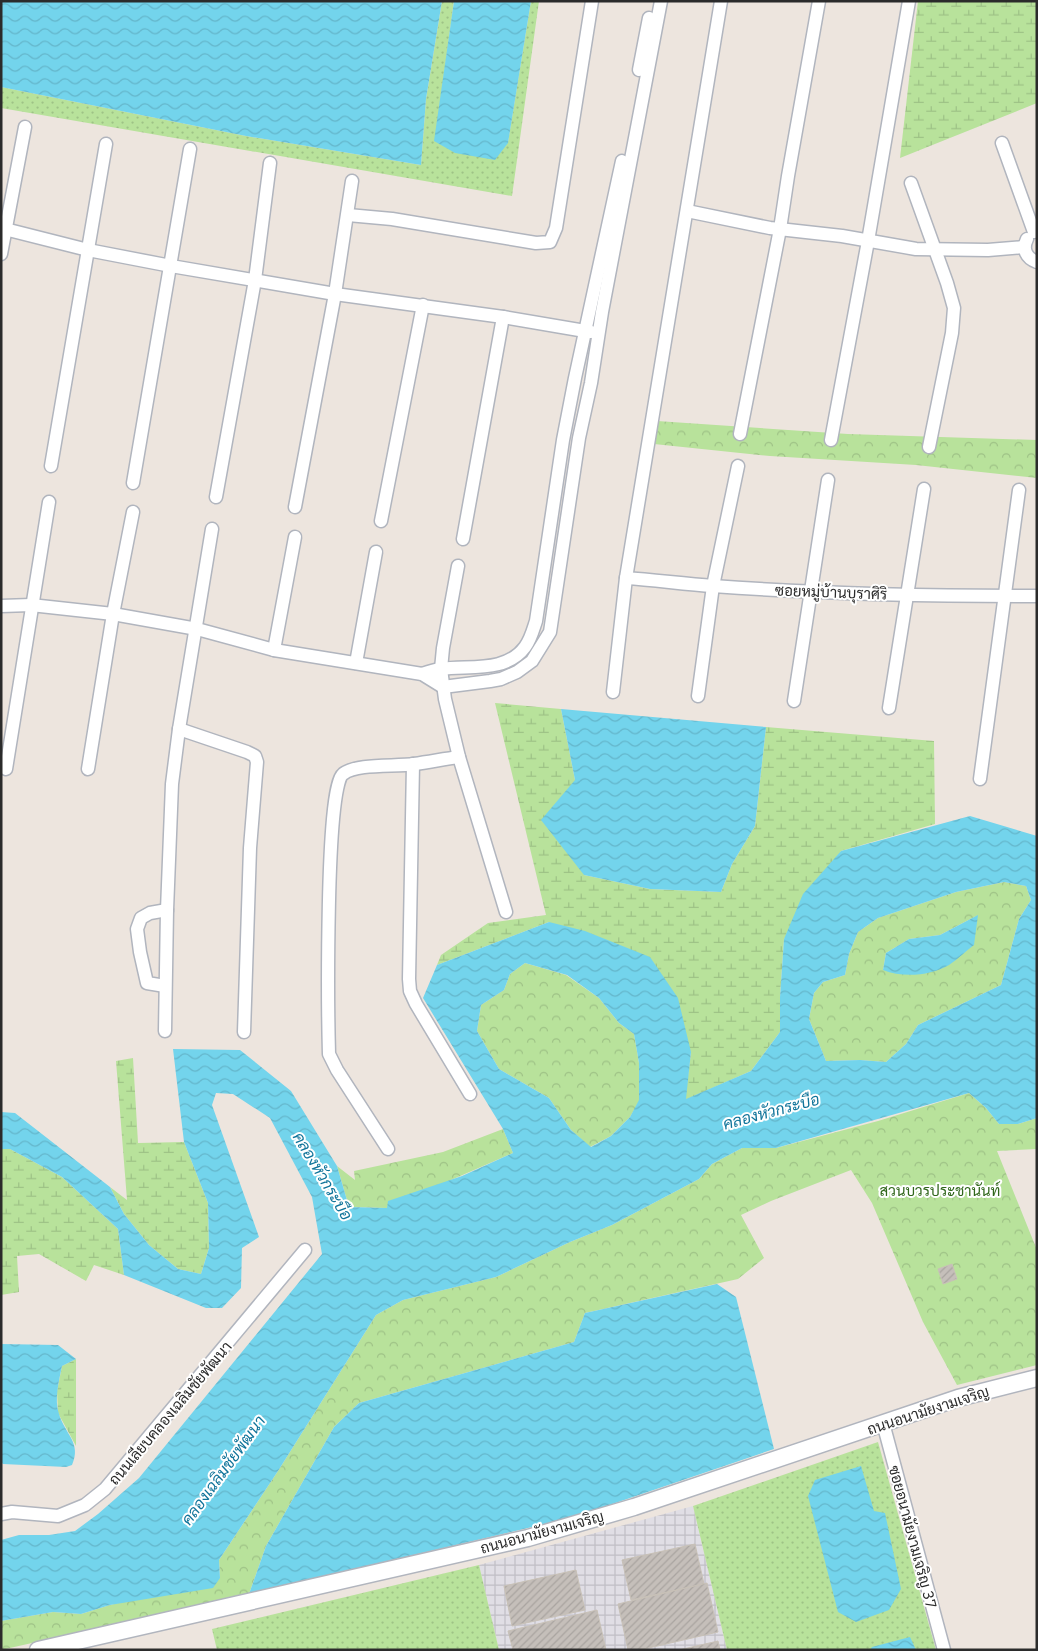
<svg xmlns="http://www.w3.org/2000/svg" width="1038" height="1651" font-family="'IBM Plex Sans',Sarabun,sans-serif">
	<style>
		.industrial { fill: url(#industrial-grid) }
		.grass { fill: url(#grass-dots) }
		.forest { fill: url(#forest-crowns); fill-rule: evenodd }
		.wetland { fill: url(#wetland-marsh) }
		.water { fill: url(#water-waves); fill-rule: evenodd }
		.building { fill: url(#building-hatch); stroke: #c8c1b7 }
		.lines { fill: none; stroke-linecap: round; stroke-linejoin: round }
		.minor-casing { stroke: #b1b5be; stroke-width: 15 }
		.tertiary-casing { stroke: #b1b5be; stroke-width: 19 }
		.minor { stroke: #fff; stroke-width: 12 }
		.tertiary { stroke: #fff; stroke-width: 16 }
		.labels { text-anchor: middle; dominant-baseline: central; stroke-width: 4; stroke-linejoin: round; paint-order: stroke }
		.street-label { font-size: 15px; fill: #2b2b2b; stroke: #fff }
		.park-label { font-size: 15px; fill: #31671c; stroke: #fff }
		.water-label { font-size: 16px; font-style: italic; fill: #10749a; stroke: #fff }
	</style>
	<defs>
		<pattern id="industrial-grid" width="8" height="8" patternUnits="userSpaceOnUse" patternTransform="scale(1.25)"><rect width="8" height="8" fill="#e0dee5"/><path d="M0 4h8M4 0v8" fill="none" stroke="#c0bfc5"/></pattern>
		<pattern id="grass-dots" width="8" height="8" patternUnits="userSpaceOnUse" patternTransform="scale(1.25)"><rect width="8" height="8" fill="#b8e29b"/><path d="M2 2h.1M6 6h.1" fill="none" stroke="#9ec286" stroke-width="1.8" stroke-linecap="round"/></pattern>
		<pattern id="forest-crowns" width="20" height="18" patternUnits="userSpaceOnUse" patternTransform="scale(1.25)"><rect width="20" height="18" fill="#b8e29b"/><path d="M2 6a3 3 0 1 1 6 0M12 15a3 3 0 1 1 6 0" fill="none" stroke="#9ec286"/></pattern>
		<pattern id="wetland-marsh" width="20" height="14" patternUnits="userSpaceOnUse" patternTransform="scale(1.25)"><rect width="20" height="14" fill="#b8e29b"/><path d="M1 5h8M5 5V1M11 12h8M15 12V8" fill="none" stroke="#9ec286"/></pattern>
		<pattern id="water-waves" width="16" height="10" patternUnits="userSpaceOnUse" patternTransform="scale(1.25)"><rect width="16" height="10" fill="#73d4ec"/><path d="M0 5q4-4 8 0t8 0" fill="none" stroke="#64b6cb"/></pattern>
		<pattern id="building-hatch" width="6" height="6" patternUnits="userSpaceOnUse" patternTransform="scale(1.25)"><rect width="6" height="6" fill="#c5bfba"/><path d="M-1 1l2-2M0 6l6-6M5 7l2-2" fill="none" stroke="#a9a4a0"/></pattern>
	</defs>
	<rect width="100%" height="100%" fill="#ede5de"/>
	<path class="industrial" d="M 693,1506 L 727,1650 L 499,1650 L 479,1565 Z"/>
	<g class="grass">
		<path d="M 442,1 L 454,1 L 435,141 L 508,142 L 531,1 L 539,1 L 512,196 L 1,108 L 1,87 L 246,136 L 421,165 L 426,99 Z"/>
		<path d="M 878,1442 L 936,1650 L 727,1650 L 693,1506 Z"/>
		<path d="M 479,1565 L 499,1650 L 217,1650 L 212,1629 Z"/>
	</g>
	<g class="forest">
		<path d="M 657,421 L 848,434 L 1037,440 L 1037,478 L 916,465 L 770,456 L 654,444 Z"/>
		<path d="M 1004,882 L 1026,886 L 1031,900 L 1019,919 L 1001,985 L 918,1025 L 906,1044 L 886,1062 L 860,1060 L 826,1061 L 809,1019 L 814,993 L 823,982 L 845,975 L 849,954 L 858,932 L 878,918 L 956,892 ZM 978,915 L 883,970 L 886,953 L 909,939 L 940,935 Z"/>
		<path d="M 525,963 L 566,975 L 599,998 L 619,1023 L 634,1034 L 639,1063 L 640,1100 L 630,1117 L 611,1136 L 590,1147 L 571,1130 L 549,1098 L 499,1069 L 477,1031 L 481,1005 L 504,990 L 510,974 Z"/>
		<path d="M 969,1093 L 986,1108 L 999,1124 L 1018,1124 L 1037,1118 L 1037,1149 L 997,1151 L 1037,1250 L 1037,1365 L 957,1385 L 923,1322 L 872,1203 L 851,1170 L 771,1201 L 741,1215 L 764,1258 L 738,1279 L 585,1313 L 574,1342 L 359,1403 L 334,1427 L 266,1546 L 249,1594 L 1,1650 L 1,1621 L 53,1612 L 81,1614 L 110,1605 L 220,1578 L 219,1560 L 278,1471 L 376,1315 L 403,1300 L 496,1277 L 570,1242 L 612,1225 L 699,1179 L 712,1164 L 742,1148 L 776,1148 L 878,1121 Z"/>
		<path d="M 503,1129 L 513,1153 L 387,1208 L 349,1207 L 337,1166 L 355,1180 L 354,1171 L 443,1152 Z"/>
	</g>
	<g class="wetland">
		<path d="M 918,1 L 1037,1 L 1037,103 L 900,158 Z"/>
		<path d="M 495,703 L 561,709 L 575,780 L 584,875 L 650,889 L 721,892 L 732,864 L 755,826 L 766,727 L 934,741 L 935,824 L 841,851 L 784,939 L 780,997 L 780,1032 L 751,1071 L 685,1100 L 691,1052 L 549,922 L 437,965 L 441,955 L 488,923 L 546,915 Z"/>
		<path d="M 133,1058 L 138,1143 L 184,1142 L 208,1203 L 209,1248 L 201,1274 L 178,1269 L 149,1245 L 124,1214 L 110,1187 L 127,1200 L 116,1061 Z"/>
		<path d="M 1,1149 L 10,1149 L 62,1177 L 118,1229 L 124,1275 L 94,1265 L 86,1281 L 39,1254 L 17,1256 L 19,1292 L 1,1295 Z"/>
		<path d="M 76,1359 L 76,1446 L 58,1413 L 57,1391 L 62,1366 Z"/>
	</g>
	<g class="water">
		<path d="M 1,1 L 442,1 L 426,99 L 421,165 L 246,136 L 1,87 Z"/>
		<path d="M 454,1 L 531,1 L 508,143 L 495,160 L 455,153 L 434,141 Z"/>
		<path d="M 561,709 L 766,727 L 755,826 L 732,864 L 721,892 L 650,889 L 584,875 L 541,820 L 575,780 Z"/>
		<path d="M 970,816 L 1037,836 L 1037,1118 L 1018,1124 L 999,1124 L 986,1108 L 969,1093 L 776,1148 L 742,1148 L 712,1164 L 699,1179 L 612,1225 L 570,1242 L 496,1277 L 403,1300 L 376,1315 L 278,1471 L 219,1560 L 220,1578 L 213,1588 L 110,1605 L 81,1614 L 53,1612 L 1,1621 L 1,1540 L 19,1535 L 49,1535 L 75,1531 L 98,1514 L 139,1478 L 322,1254 L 312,1197 L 270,1118 L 233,1094 L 216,1093 L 212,1105 L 259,1237 L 242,1248 L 241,1288 L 222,1308 L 206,1308 L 124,1275 L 118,1229 L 62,1177 L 10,1149 L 1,1149 L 1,1112 L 15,1113 L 110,1187 L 124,1214 L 149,1245 L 178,1269 L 201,1274 L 209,1248 L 208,1203 L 184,1142 L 173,1049 L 240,1050 L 291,1091 L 337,1166 L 349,1207 L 387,1208 L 388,1201 L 462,1176 L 513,1153 L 503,1129 L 423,998 L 437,965 L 549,922 L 585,931 L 650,957 L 678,998 L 691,1052 L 686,1099 L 751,1071 L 780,1032 L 780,997 L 784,939 L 803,894 L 841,851 ZM 1004,882 L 1026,886 L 1031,900 L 1019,919 L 1001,985 L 918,1025 L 906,1044 L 886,1062 L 860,1060 L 826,1061 L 809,1019 L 814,993 L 823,982 L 845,975 L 849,954 L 858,932 L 878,918 L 956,892 ZM 525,963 L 567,975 L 599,998 L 619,1023 L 634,1034 L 639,1063 L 639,1100 L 630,1117 L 611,1136 L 591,1147 L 571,1130 L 549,1098 L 499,1069 L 477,1031 L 481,1005 L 504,990 L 510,974 Z"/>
		<path d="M 978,915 L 974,945 C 966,951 958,959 949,965 C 930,976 903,978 883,970 L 886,953 L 909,939 L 940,935 Z"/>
		<path d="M 717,1284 L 736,1297 L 774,1449 L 574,1517 L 249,1594 L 266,1546 L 334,1427 L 359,1403 L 574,1342 L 585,1313 Z"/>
		<path d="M 1,1344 L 58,1345 L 76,1359 L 62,1366 C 59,1381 54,1399 59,1414 C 65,1434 82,1443 72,1465 L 66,1467 L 3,1464 L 1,1462 Z"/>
		<path d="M 861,1466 L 874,1511 L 885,1513 L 901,1589 L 889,1610 L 856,1622 L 838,1612 L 808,1496 L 815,1480 Z"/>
		<path d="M 910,1637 L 916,1650 L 870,1650 L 872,1647 Z"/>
	</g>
	<g class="building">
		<path d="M 952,1264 L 957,1279 L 943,1284 L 938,1269 Z"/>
		<path d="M 695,1544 L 704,1584 L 631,1600 L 622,1560 Z"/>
		<path d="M 576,1570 L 585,1610 L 512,1626 L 504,1586 Z"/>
		<path d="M 707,1583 L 718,1632 L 640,1650 L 628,1650 L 618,1604 Z"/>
		<path d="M 597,1610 L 606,1650 L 513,1650 L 508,1631 Z"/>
		<path d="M 718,1641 L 720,1650 L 679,1650 Z"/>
	</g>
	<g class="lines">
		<defs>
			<g id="minor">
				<path d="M 639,70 L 649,18"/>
				<path d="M 1002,143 L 1034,232"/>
				<path d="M 911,183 L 947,283 L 954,308 L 952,333 L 929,447"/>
				<path d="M 687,211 L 770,228 L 842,236 L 916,249 L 988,250 L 1024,247"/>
				<path d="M 348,215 L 392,219 L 536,243 L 550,242 L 556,228 L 592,1"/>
				<path d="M 1,228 L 88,250 L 171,266 L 335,294 L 503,317 L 591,332"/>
				<path d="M 1027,239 C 1022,249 1026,258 1037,262"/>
				<path d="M 1,254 L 25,127"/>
				<path d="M 740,434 L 780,229 L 788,176 L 819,1"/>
				<path d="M 831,440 L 868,241 L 909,1"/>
				<path d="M 51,466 L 106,144"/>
				<path d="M 133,483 L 190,149"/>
				<path d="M 216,497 L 255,280 L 270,163"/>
				<path d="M 295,507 L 335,294 L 352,181"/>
				<path d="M 381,521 L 423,305"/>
				<path d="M 463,539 L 503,317"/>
				<path d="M 458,566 L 443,648 L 441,669 L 445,699 L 459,757 L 506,912"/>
				<path d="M 626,578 C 655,580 684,584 713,586 C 821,594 929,596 1037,596"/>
				<path d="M 1,606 L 31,605 L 113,614 L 197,629 L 274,650 L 422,674 L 443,687 L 490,681 L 501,679 L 517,672 L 532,661 L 550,632 L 579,438 L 591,383 L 602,312 L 661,1"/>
				<path d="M 274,650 L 295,537"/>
				<path d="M 356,663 L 376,552"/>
				<path d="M 422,674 C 428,672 435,670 441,669 C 469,665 506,673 525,647 C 531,639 533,630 536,621 L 563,440 L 575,378 L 622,161"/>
				<path d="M 613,692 L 626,578 L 721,1"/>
				<path d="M 698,696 L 713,586 L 738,466"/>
				<path d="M 794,701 L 828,480"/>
				<path d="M 889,708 L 924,489"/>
				<path d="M 179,729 L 247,752 L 255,756 L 257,762 L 250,848 L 244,1032"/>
				<path d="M 413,764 L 409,979 L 410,991 L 416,1004 L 470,1094"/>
				<path d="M 6,769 L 49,502"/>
				<path d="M 88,769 L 113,614 L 133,512"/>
				<path d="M 980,779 L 1019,490"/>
				<path d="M 165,986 L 147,983 L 140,952 L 137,929 L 141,918 L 150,913 L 167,910"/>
				<path d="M 165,1031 L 167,910 L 172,784 L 179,729 L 212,529"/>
				<path d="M 388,1149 L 337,1070 L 329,1054 C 328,1019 325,787 343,774 C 357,763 396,767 414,764 C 429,762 444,759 459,757"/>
				<path d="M 883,1423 L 944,1650"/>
				<path d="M 1,1514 L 12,1512 L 58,1516 L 85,1505 L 105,1489 L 305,1250"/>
			</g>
			<path id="tertiary" d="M 38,1650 L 528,1538 L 634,1507 L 958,1398 L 1037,1378"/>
		</defs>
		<use href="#minor" class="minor-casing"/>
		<use href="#tertiary" class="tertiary-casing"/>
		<use href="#minor" class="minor"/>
		<use href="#tertiary" class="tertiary"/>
	</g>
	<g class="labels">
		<g class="street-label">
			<text transform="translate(831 592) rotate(2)">ซอยหมู่บ้านบุราศิริ</text>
			<text transform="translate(928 1410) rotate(-18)">ถนนอนามัยงามเจริญ</text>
			<text transform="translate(170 1413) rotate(-50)">ถนนเลียบคลองเฉลิมชัยพัฒนา</text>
			<text transform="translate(542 1532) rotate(-15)">ถนนอนามัยงามเจริญ</text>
			<text transform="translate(913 1537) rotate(75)">ซอยอนามัยงามเจริญ 37</text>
		</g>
		<g class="park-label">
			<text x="940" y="1190">สวนบวรประชานันท์</text>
		</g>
		<g class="water-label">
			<text transform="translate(771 1111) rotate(-15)">คลองหัวกระบือ</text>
			<text transform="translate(323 1176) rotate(59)">คลองหัวกระบือ</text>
			<text transform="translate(223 1470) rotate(-54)">คลองเฉลิมชัยพัฒนา</text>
		</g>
	</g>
	<rect width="1038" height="1651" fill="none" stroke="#2b2b2b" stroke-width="5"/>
</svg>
